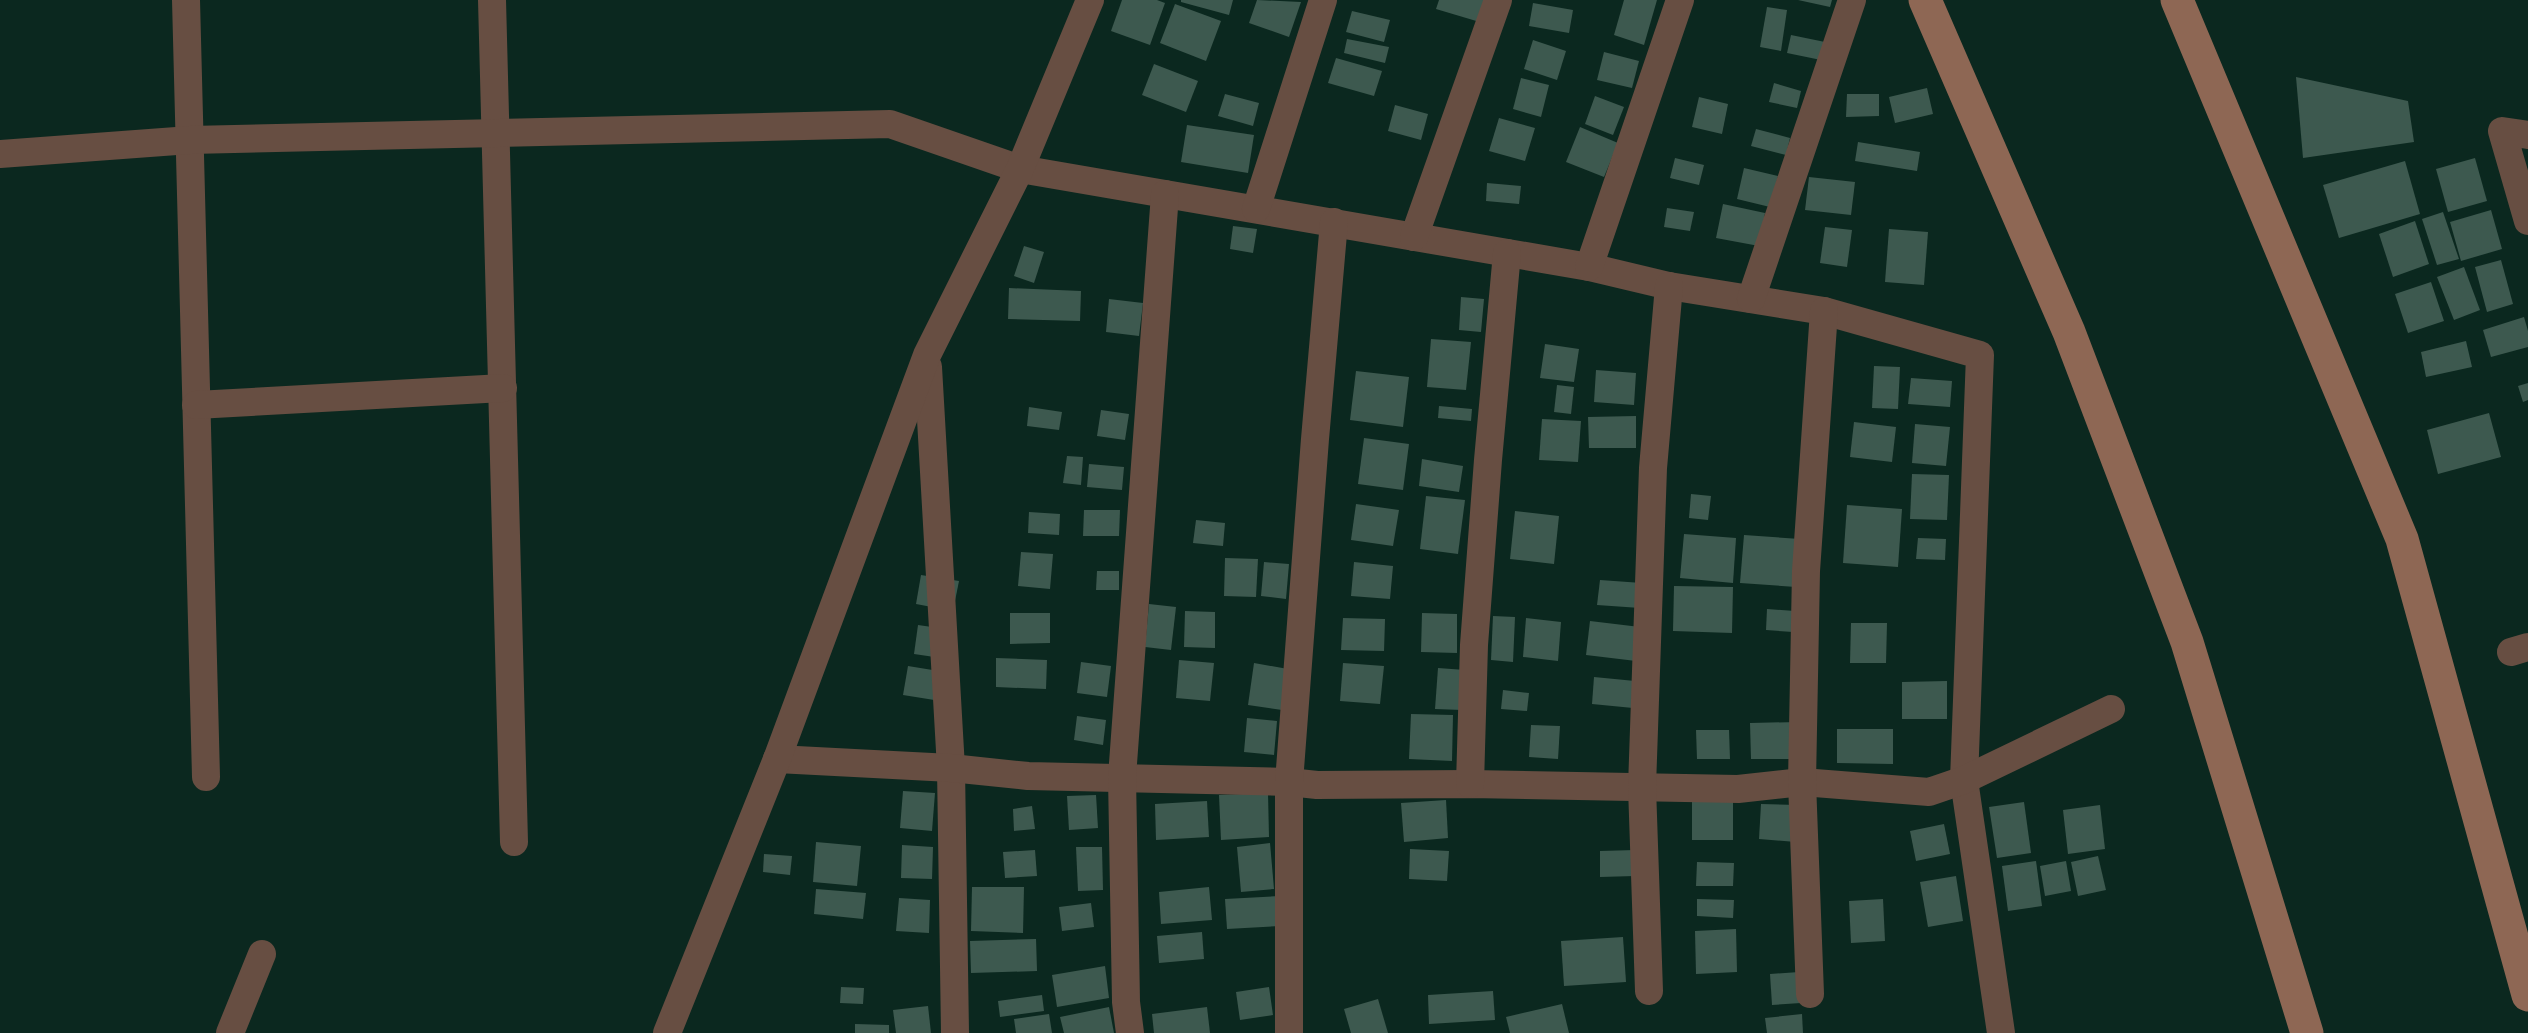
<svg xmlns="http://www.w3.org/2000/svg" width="2528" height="1033" font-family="'Roboto Serif',serif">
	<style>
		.building { fill: #3d594f }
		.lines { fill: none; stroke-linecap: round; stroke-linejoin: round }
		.street { stroke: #674e42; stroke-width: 28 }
		.secondary { stroke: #8e6754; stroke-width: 33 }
	</style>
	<rect width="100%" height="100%" fill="#0b281f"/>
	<g class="building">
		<path d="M 1122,0 L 1157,0 L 1165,3 L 1150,45 L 1111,31 Z"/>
		<path d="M 1181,0 L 1233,0 L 1229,15 L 1181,2 Z"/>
		<path d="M 1257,0 L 1301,2 L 1289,37 L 1249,23 Z"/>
		<path d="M 1439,0 L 1491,0 L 1483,23 L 1436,9 Z"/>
		<path d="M 1624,0 L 1657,0 L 1644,45 L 1614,35 Z"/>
		<path d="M 1798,0 L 1832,0 L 1830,7 Z"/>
		<path d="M 1533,3 L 1573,10 L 1569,33 L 1529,26 Z"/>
		<path d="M 1175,4 L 1221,21 L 1206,61 L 1160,43 Z"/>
		<path d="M 1767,7 L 1787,10 L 1781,51 L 1760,47 Z"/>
		<path d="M 1352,11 L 1390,20 L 1384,42 L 1346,32 Z"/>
		<path d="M 1791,35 L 1825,42 L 1821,60 L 1787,53 Z"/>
		<path d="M 1347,39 L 1389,47 L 1385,63 L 1344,53 Z"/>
		<path d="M 1533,40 L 1566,51 L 1557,80 L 1524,69 Z"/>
		<path d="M 1604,52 L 1639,61 L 1632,88 L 1597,80 Z"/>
		<path d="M 1336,58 L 1382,71 L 1374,96 L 1328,83 Z"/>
		<path d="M 1154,64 L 1198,81 L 1186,112 L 1142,95 Z"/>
		<path d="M 2296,77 L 2408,101 L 2414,142 L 2303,158 Z"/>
		<path d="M 1521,78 L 1549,85 L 1541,117 L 1513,109 Z"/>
		<path d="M 1774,83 L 1801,91 L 1797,108 L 1769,102 Z"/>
		<path d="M 1927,88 L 1933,114 L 1895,123 L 1889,97 Z"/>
		<path d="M 1225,94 L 1259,103 L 1253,126 L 1218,116 Z"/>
		<path d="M 1847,94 L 1879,94 L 1879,116 L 1846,117 Z"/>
		<path d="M 1595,96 L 1624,107 L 1613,135 L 1585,124 Z"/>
		<path d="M 1699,97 L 1728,104 L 1722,134 L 1692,127 Z"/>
		<path d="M 1395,105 L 1428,114 L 1421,140 L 1388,131 Z"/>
		<path d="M 1499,118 L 1535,128 L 1525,161 L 1489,151 Z"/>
		<path d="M 1187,125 L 1254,135 L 1248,173 L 1181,162 Z"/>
		<path d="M 1580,127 L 1618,143 L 1604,177 L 1566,162 Z"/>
		<path d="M 1756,129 L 1790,138 L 1786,155 L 1751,146 Z"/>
		<path d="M 1858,142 L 1920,152 L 1917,171 L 1855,161 Z"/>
		<path d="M 1675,158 L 1704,165 L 1699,185 L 1670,178 Z"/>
		<path d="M 2475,158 L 2487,201 L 2448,212 L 2436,169 Z"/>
		<path d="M 2405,161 L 2420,214 L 2339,238 L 2323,185 Z"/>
		<path d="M 1744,168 L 1778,176 L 1770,207 L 1737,199 Z"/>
		<path d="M 1809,177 L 1855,182 L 1851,215 L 1805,210 Z"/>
		<path d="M 1487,183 L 1521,186 L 1519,204 L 1486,201 Z"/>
		<path d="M 1723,204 L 1765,213 L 1759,246 L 1716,238 Z"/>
		<path d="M 1667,208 L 1694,212 L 1690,231 L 1664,227 Z"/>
		<path d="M 2491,210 L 2502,249 L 2461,261 L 2450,222 Z"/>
		<path d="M 2443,212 L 2459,259 L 2437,265 L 2422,219 Z"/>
		<path d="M 2415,221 L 2429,264 L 2393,277 L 2379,234 Z"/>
		<path d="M 1233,226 L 1257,229 L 1253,253 L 1230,249 Z"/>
		<path d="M 1825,227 L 1852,230 L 1847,267 L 1820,263 Z"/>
		<path d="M 1889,229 L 1928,232 L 1924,285 L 1885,282 Z"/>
		<path d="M 1024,246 L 1044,252 L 1034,283 L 1014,276 Z"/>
		<path d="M 2501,260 L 2513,304 L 2487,312 L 2475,267 Z"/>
		<path d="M 2464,267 L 2480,310 L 2454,320 L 2437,277 Z"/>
		<path d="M 2431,282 L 2444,321 L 2408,333 L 2395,294 Z"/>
		<path d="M 1009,288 L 1081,291 L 1080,321 L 1008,319 Z"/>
		<path d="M 1461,297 L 1484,299 L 1481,332 L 1459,330 Z"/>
		<path d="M 1109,299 L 1143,303 L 1139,336 L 1106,332 Z"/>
		<path d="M 2524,317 L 2528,331 L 2528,347 L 2491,357 L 2483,330 Z"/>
		<path d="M 1431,339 L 1471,342 L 1466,390 L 1427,387 Z"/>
		<path d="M 2466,341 L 2472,367 L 2426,377 L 2421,352 Z"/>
		<path d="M 1545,344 L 1579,349 L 1574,382 L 1540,378 Z"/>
		<path d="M 1874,366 L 1900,367 L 1898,409 L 1872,408 Z"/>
		<path d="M 1596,370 L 1636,373 L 1634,405 L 1594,402 Z"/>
		<path d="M 1356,371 L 1409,377 L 1403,427 L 1350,420 Z"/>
		<path d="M 1911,378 L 1952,381 L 1950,407 L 1908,404 Z"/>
		<path d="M 2528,383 L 2528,400 L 2523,402 L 2518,386 Z"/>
		<path d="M 1557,385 L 1574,387 L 1571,414 L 1554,412 Z"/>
		<path d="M 1439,406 L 1472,409 L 1471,421 L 1438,418 Z"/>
		<path d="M 1029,407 L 1062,412 L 1059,430 L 1027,426 Z"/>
		<path d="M 1101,410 L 1129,414 L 1125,440 L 1097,436 Z"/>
		<path d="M 2489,413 L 2501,457 L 2438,474 L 2427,430 Z"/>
		<path d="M 1636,416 L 1636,448 L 1589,448 L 1588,417 Z"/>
		<path d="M 1542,419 L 1581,421 L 1578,462 L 1539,460 Z"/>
		<path d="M 1854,422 L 1896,427 L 1892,462 L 1850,457 Z"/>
		<path d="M 1915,424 L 1950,427 L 1946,466 L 1912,463 Z"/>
		<path d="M 1364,438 L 1409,444 L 1403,490 L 1358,484 Z"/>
		<path d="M 1067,456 L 1083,457 L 1081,485 L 1063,483 Z"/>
		<path d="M 1422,459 L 1463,466 L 1459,492 L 1419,486 Z"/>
		<path d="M 1089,464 L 1124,467 L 1122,490 L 1087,487 Z"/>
		<path d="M 1912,474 L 1949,475 L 1947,520 L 1910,519 Z"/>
		<path d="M 1691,494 L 1711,496 L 1708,520 L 1689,518 Z"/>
		<path d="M 1426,496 L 1465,500 L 1458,554 L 1420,549 Z"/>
		<path d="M 1356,504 L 1399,510 L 1393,546 L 1351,540 Z"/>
		<path d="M 1847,505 L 1902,509 L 1898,567 L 1843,563 Z"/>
		<path d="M 1084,510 L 1120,510 L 1119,536 L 1083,536 Z"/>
		<path d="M 1515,511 L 1559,516 L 1554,564 L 1510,559 Z"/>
		<path d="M 1029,512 L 1060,514 L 1059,535 L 1028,533 Z"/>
		<path d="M 1196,520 L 1225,523 L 1223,546 L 1193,543 Z"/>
		<path d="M 1684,534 L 1736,538 L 1733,583 L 1680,578 Z"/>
		<path d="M 1744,535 L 1800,539 L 1796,587 L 1740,583 Z"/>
		<path d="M 1918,538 L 1946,539 L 1945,560 L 1916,559 Z"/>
		<path d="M 1021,552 L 1053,554 L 1050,589 L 1018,586 Z"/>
		<path d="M 1225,558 L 1258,559 L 1256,597 L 1224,596 Z"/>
		<path d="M 1264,562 L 1289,564 L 1286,599 L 1261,596 Z"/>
		<path d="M 1354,562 L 1393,566 L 1390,599 L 1351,596 Z"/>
		<path d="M 1097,571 L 1119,571 L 1119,590 L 1096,590 Z"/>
		<path d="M 921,575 L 959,581 L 953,611 L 916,604 Z"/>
		<path d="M 1600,580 L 1642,583 L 1640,608 L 1597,605 Z"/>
		<path d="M 1674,586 L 1733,587 L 1732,633 L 1673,631 Z"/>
		<path d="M 1149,604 L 1176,607 L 1171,650 L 1145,647 Z"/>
		<path d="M 1767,609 L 1795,611 L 1793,632 L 1766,630 Z"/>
		<path d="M 1185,611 L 1215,612 L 1215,648 L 1184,647 Z"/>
		<path d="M 1010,613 L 1050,613 L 1050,643 L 1010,644 Z"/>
		<path d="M 1422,613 L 1457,614 L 1457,653 L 1421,652 Z"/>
		<path d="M 1493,616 L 1515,617 L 1513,662 L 1491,660 Z"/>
		<path d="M 1343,618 L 1385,619 L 1384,651 L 1341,650 Z"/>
		<path d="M 1526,618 L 1561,622 L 1558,661 L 1523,657 Z"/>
		<path d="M 1590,621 L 1640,627 L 1636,661 L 1586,655 Z"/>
		<path d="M 1851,623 L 1887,623 L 1886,663 L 1850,663 Z"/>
		<path d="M 918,625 L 953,630 L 948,659 L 914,654 Z"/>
		<path d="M 996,658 L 1047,660 L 1046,689 L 996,687 Z"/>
		<path d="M 1179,660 L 1214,663 L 1210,701 L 1176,698 Z"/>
		<path d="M 1081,662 L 1111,666 L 1107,697 L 1077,693 Z"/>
		<path d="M 1254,663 L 1288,669 L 1282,710 L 1248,705 Z"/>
		<path d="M 1343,663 L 1384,666 L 1380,704 L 1340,701 Z"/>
		<path d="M 908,666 L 957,674 L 953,703 L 903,695 Z"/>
		<path d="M 1438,668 L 1465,670 L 1462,710 L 1435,709 Z"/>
		<path d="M 1594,677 L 1635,681 L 1633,708 L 1592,704 Z"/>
		<path d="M 1947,681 L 1947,719 L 1902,719 L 1902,682 Z"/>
		<path d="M 1503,690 L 1529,693 L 1527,711 L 1501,709 Z"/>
		<path d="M 1411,714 L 1453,715 L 1452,761 L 1409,759 Z"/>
		<path d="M 1077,716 L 1106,720 L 1103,745 L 1074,740 Z"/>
		<path d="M 1247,718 L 1277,721 L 1274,755 L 1244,752 Z"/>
		<path d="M 1797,722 L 1797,759 L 1751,759 L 1750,723 Z"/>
		<path d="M 1531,725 L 1560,726 L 1558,759 L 1529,757 Z"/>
		<path d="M 1837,729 L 1893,729 L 1893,764 L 1837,763 Z"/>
		<path d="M 1696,730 L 1729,730 L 1730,759 L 1697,759 Z"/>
		<path d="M 903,791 L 935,793 L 932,831 L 900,828 Z"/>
		<path d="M 1268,793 L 1269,837 L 1221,840 L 1219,795 Z"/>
		<path d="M 1096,795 L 1098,828 L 1069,830 L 1067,796 Z"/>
		<path d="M 1733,796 L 1733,840 L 1692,840 L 1692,797 Z"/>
		<path d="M 1446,800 L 1448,838 L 1404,842 L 1401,803 Z"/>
		<path d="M 1207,801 L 1209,837 L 1156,840 L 1155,804 Z"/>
		<path d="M 2024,802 L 2031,853 L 1997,858 L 1989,807 Z"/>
		<path d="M 1761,804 L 1798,805 L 1796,842 L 1759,839 Z"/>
		<path d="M 2100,805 L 2105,849 L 2068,854 L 2063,810 Z"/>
		<path d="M 1032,806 L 1035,829 L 1014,831 L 1013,809 Z"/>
		<path d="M 1944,824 L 1950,854 L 1916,861 L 1910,831 Z"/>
		<path d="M 816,842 L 861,846 L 857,886 L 813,882 Z"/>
		<path d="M 1270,843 L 1274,889 L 1241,892 L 1237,847 Z"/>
		<path d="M 902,845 L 933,847 L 932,879 L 901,878 Z"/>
		<path d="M 1076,847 L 1102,847 L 1103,890 L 1078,891 Z"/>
		<path d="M 1410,849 L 1449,851 L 1447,881 L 1409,879 Z"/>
		<path d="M 1035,850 L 1037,876 L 1005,878 L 1003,852 Z"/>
		<path d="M 1635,850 L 1635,876 L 1600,877 L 1600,851 Z"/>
		<path d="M 764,854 L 792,856 L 790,875 L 763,872 Z"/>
		<path d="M 2098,856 L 2106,890 L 2078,896 L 2071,862 Z"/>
		<path d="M 2036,861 L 2042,906 L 2008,911 L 2002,866 Z"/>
		<path d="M 2066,861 L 2071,891 L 2045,896 L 2040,866 Z"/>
		<path d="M 1697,862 L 1734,863 L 1733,886 L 1696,886 Z"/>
		<path d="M 1956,876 L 1963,921 L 1928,927 L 1920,882 Z"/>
		<path d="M 972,887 L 1024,887 L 1023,933 L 971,931 Z"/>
		<path d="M 1209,887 L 1212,920 L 1161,924 L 1159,892 Z"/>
		<path d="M 816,889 L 866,893 L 863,919 L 814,914 Z"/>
		<path d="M 1279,896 L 1280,926 L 1227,929 L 1225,899 Z"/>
		<path d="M 899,898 L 930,900 L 929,933 L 896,931 Z"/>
		<path d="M 1697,899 L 1734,900 L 1733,918 L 1697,916 Z"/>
		<path d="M 1883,899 L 1885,941 L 1851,943 L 1849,901 Z"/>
		<path d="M 1091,903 L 1094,927 L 1062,931 L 1059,907 Z"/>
		<path d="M 1736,929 L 1737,972 L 1696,974 L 1695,931 Z"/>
		<path d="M 1202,932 L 1204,959 L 1159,963 L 1157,936 Z"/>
		<path d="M 1623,937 L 1626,982 L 1564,986 L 1561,941 Z"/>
		<path d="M 1036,939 L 1037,971 L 971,973 L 970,941 Z"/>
		<path d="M 1105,966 L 1109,998 L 1057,1007 L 1052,975 Z"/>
		<path d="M 1799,972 L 1801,1003 L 1772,1005 L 1770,974 Z"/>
		<path d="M 841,987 L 864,988 L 863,1004 L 840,1003 Z"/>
		<path d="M 1269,987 L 1273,1015 L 1240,1020 L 1236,992 Z"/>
		<path d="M 1493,991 L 1495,1020 L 1429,1024 L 1428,995 Z"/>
		<path d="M 1042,995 L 1044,1011 L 1000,1017 L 998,1001 Z"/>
		<path d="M 1378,999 L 1388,1033 L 1351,1033 L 1344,1009 Z"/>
		<path d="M 1562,1004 L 1569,1033 L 1510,1033 L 1506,1017 Z"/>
		<path d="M 928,1006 L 931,1033 L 896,1033 L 893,1010 Z"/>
		<path d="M 1109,1007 L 1114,1033 L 1064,1033 L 1060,1017 Z"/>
		<path d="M 1207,1007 L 1210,1033 L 1154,1033 L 1152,1014 Z"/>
		<path d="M 1049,1014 L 1052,1033 L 1016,1033 L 1014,1019 Z"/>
		<path d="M 1802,1014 L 1803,1033 L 1767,1033 L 1765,1018 Z"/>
		<path d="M 855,1024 L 889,1025 L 889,1033 L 855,1033 Z"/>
	</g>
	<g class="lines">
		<g class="street">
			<path d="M 186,0 L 206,777"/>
			<path d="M 492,0 L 514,842"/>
			<path d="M 2528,135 L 2502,131 L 2528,221"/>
			<path d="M 0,154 L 190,140 L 890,124 L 1020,169 L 1589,267 L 1669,286 L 1824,311 L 1980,355 L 1964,780 L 2001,1033"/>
			<path d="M 1256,209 L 1323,0"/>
			<path d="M 1414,237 L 1498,0"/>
			<path d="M 1589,267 L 1680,0"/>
			<path d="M 1751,299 L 1852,0"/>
			<path d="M 928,367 L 951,768 L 955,1033"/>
			<path d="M 196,405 L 503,388"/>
			<path d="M 2511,652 L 2528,647"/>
			<path d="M 777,759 L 951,768 L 1028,776 L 1289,782 L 1317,785 L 1470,784 L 1738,789 L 1802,782 L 1929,792 L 1964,780 L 2111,709"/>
			<path d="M 1470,784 L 1474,645 L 1488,460 L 1507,253"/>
			<path d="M 1649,991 L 1642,787 L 1653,468 L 1669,286"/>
			<path d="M 1810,994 L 1802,782 L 1806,571 L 1824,311"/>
			<path d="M 230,1033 L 262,954"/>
			<path d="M 667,1033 L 777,759 L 927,355 L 1020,169 L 1090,0"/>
			<path d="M 1130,1033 L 1126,1002 L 1122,777 L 1165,194"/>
			<path d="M 1289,1033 L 1289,782 L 1315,439 L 1334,222"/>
		</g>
		<g class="secondary">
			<path d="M 1925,0 L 2069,332 L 2187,642 L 2307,1033"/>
			<path d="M 2177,0 L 2402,539 L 2528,995"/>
		</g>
	</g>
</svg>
